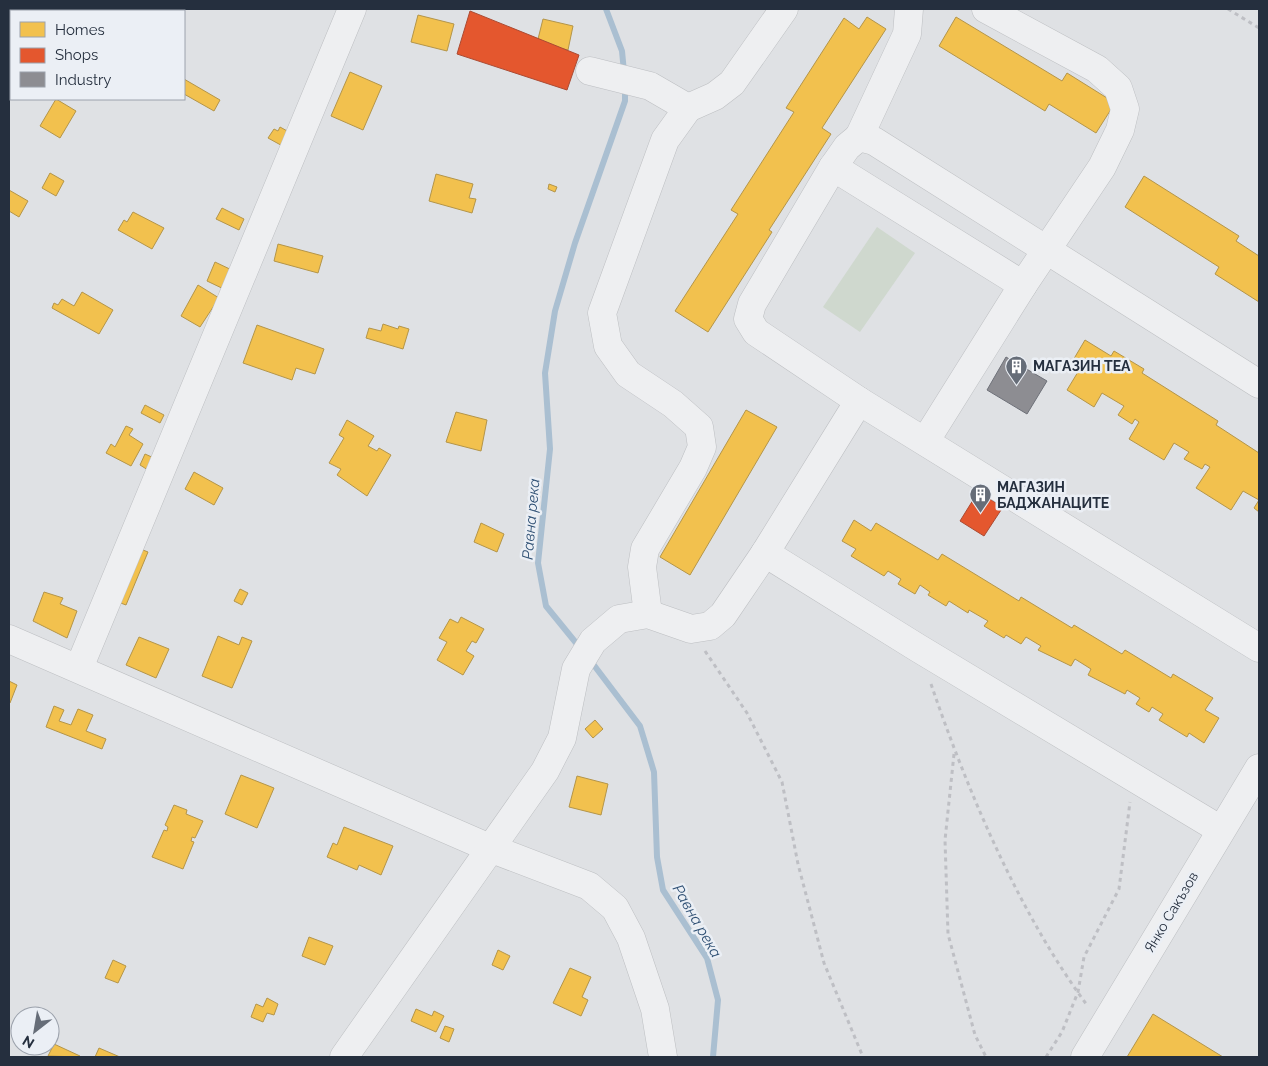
<svg xmlns="http://www.w3.org/2000/svg" width="1268" height="1066" font-family="Raleway,sans-serif">
	<style>
		.green { fill: #cfd8ce }
		.homes { fill: #f2c14e; stroke: #b49549 }
		.shops { fill: #e4572e; stroke: #ab4b33 }
		.industry { fill: #8d8d92; stroke: #6e7179 }
		.lines { fill: none; stroke-linecap: round; stroke-linejoin: round }
		.stream { stroke: #aabfd1; stroke-width: 6 }
		.minor-casing { stroke: #bdbfc2; stroke-width: 29 }
		.path { stroke: #bebfc4; stroke-width: 3; stroke-dasharray: 4 4; stroke-linecap: butt }
		.minor { stroke: #eeeff1; stroke-width: 28 }
		.labels { text-anchor: middle; dominant-baseline: central; stroke-width: 5; stroke-linejoin: round; paint-order: stroke }
		.poi-label { font-size: 14px; font-weight: bold; fill: #252f3e; stroke: #ebeff5; text-anchor: start }
		.street-label { font-size: 14px; fill: #252f3e; stroke: #ebeff5 }
		.water-label { font-size: 15px; font-style: italic; fill: #2e4f73; stroke: #ebeff5 }
	</style>
	<rect width="100%" height="100%" fill="#dfe1e4"/>
	<path class="green" d="M 877,227 L 915,253 L 860,332 L 823,307 Z"/>
	<g class="homes">
		<path d="M 418,15 L 454,24 L 447,51 L 411,42 Z"/>
		<path d="M 867,17 L 886,29 L 822,128 L 831,134 L 769,230 L 772,232 L 708,332 L 675,311 L 738,214 L 731,210 L 794,112 L 786,108 L 844,18 L 859,29 Z"/>
		<path d="M 956,17 L 1062,81 L 1067,73 L 1115,103 L 1096,133 L 1049,104 L 1045,111 L 939,46 Z"/>
		<path d="M 543,19 L 573,26 L 568,50 L 537,43 Z"/>
		<path d="M 350,72 L 382,86 L 363,130 L 331,116 Z"/>
		<path d="M 184,79 L 220,100 L 214,111 L 184,94 Z"/>
		<path d="M 56,99 L 76,111 L 60,138 L 40,126 Z"/>
		<path d="M 280,127 L 289,132 L 288,149 L 268,138 L 274,129 L 278,131 Z"/>
		<path d="M 50,173 L 64,181 L 56,196 L 42,188 Z"/>
		<path d="M 436,174 L 473,184 L 469,198 L 476,199 L 472,213 L 429,201 Z"/>
		<path d="M 1144,176 L 1239,236 L 1236,241 L 1259,256 L 1259,302 L 1215,274 L 1219,267 L 1125,207 Z"/>
		<path d="M 549,184 L 557,187 L 555,192 L 548,189 Z"/>
		<path d="M 9,190 L 28,201 L 19,217 L 9,211 Z"/>
		<path d="M 222,208 L 244,219 L 239,230 L 216,219 Z"/>
		<path d="M 133,212 L 164,228 L 152,249 L 118,230 L 124,220 L 127,222 Z"/>
		<path d="M 278,244 L 323,256 L 318,273 L 274,261 Z"/>
		<path d="M 215,262 L 236,272 L 228,291 L 207,281 Z"/>
		<path d="M 198,285 L 219,298 L 200,327 L 181,316 Z"/>
		<path d="M 82,292 L 113,310 L 99,334 L 52,308 L 54,303 L 58,305 L 62,299 L 74,306 Z"/>
		<path d="M 383,324 L 398,329 L 399,326 L 409,329 L 403,349 L 366,338 L 369,328 L 381,331 Z"/>
		<path d="M 257,325 L 324,349 L 315,374 L 296,368 L 292,380 L 243,363 Z"/>
		<path d="M 1085,340 L 1111,356 L 1114,351 L 1144,369 L 1142,373 L 1218,421 L 1216,425 L 1259,453 L 1259,512 L 1254,508 L 1259,500 L 1243,491 L 1231,510 L 1196,488 L 1210,467 L 1205,464 L 1202,469 L 1184,459 L 1189,452 L 1174,443 L 1164,460 L 1129,439 L 1139,422 L 1135,419 L 1132,424 L 1118,415 L 1124,406 L 1102,393 L 1094,407 L 1067,390 L 1081,367 L 1072,362 Z"/>
		<path d="M 145,405 L 164,415 L 160,423 L 141,413 Z"/>
		<path d="M 746,410 L 777,427 L 690,575 L 660,557 Z"/>
		<path d="M 456,412 L 487,420 L 481,451 L 446,442 Z"/>
		<path d="M 347,420 L 374,436 L 368,446 L 377,451 L 379,448 L 391,455 L 367,496 L 337,475 L 341,469 L 329,463 L 344,438 L 339,435 Z"/>
		<path d="M 126,426 L 133,429 L 129,435 L 143,444 L 131,466 L 106,453 L 111,444 L 115,447 Z"/>
		<path d="M 145,454 L 154,458 L 148,470 L 140,465 Z"/>
		<path d="M 194,472 L 223,488 L 214,505 L 185,489 Z"/>
		<path d="M 854,520 L 871,531 L 876,523 L 938,560 L 942,554 L 1019,601 L 1021,597 L 1072,628 L 1074,625 L 1122,654 L 1125,650 L 1171,678 L 1173,674 L 1213,698 L 1205,710 L 1219,718 L 1204,743 L 1189,733 L 1187,737 L 1159,720 L 1163,714 L 1152,707 L 1149,712 L 1136,704 L 1140,698 L 1127,690 L 1125,694 L 1088,675 L 1091,669 L 1075,659 L 1071,666 L 1038,650 L 1041,646 L 1026,637 L 1021,644 L 1006,635 L 1004,638 L 984,626 L 988,621 L 969,610 L 968,613 L 949,601 L 946,606 L 928,595 L 930,592 L 920,585 L 915,594 L 898,584 L 901,579 L 888,571 L 884,576 L 851,556 L 856,549 L 842,541 Z"/>
		<path d="M 481,523 L 504,534 L 497,552 L 474,542 Z"/>
		<path d="M 133,546 L 148,552 L 126,605 L 110,599 Z"/>
		<path d="M 240,589 L 248,593 L 242,605 L 234,601 Z"/>
		<path d="M 44,592 L 63,598 L 60,604 L 77,611 L 67,638 L 33,621 Z"/>
		<path d="M 461,617 L 484,629 L 476,643 L 472,641 L 466,651 L 474,656 L 463,675 L 437,660 L 447,642 L 439,638 L 450,619 L 458,623 Z"/>
		<path d="M 218,636 L 239,645 L 242,637 L 252,641 L 232,688 L 202,676 Z"/>
		<path d="M 139,637 L 169,649 L 156,678 L 126,665 Z"/>
		<path d="M 9,681 L 17,685 L 10,703 L 9,702 Z"/>
		<path d="M 54,706 L 64,710 L 59,721 L 71,725 L 78,709 L 93,715 L 86,731 L 106,739 L 102,749 L 46,727 Z"/>
		<path d="M 595,720 L 603,729 L 593,738 L 585,729 Z"/>
		<path d="M 241,775 L 274,788 L 257,828 L 225,814 Z"/>
		<path d="M 577,776 L 608,784 L 601,815 L 569,807 Z"/>
		<path d="M 174,805 L 187,810 L 186,814 L 203,821 L 195,838 L 192,837 L 191,841 L 194,842 L 183,869 L 152,857 L 164,830 L 167,831 L 168,827 L 165,825 Z"/>
		<path d="M 344,827 L 393,846 L 381,875 L 359,865 L 357,870 L 327,857 L 333,843 L 337,845 Z"/>
		<path d="M 309,937 L 333,946 L 325,965 L 302,956 Z"/>
		<path d="M 498,950 L 510,956 L 503,970 L 492,965 Z"/>
		<path d="M 113,960 L 126,966 L 118,983 L 105,978 Z"/>
		<path d="M 570,968 L 591,977 L 582,997 L 588,1000 L 581,1016 L 553,1003 Z"/>
		<path d="M 267,998 L 278,1004 L 274,1015 L 267,1013 L 263,1022 L 251,1017 L 256,1004 L 263,1007 Z"/>
		<path d="M 416,1009 L 432,1016 L 434,1011 L 444,1016 L 436,1032 L 411,1021 Z"/>
		<path d="M 1153,1014 L 1223,1057 L 1127,1057 Z"/>
		<path d="M 445,1026 L 454,1029 L 449,1042 L 440,1038 Z"/>
		<path d="M 54,1044 L 80,1056 L 80,1057 L 48,1056 Z"/>
		<path d="M 99,1048 L 120,1057 L 95,1057 Z"/>
	</g>
	<g class="shops">
		<path d="M 470,11 L 579,55 L 567,90 L 457,54 Z"/>
		<path d="M 978,492 L 1003,507 L 984,536 L 960,521 Z"/>
	</g>
	<path class="industry" d="M 1006,357 L 1047,381 L 1027,414 L 987,390 Z"/>
	<g class="lines">
		<g class="stream">
			<path d="M 606,9 L 622,51 L 624,72"/>
			<path d="M 581,649 L 546,606 L 538,563 L 550,449 L 545,373 L 555,311 L 575,243 L 625,101 L 625,87"/>
			<path d="M 590,660 L 640,726 L 654,772 L 657,857 L 663,890 L 707,958 L 718,1000 L 713,1057"/>
		</g>
		<defs>
			<g id="minor">
				<path d="M 590,71 L 650,86 L 688,108"/>
				<path d="M 859,137 L 907,34 L 909,9"/>
				<path d="M 833,167 L 1023,285"/>
				<path d="M 1259,384 L 874,141 L 859,137 L 847,147 L 833,167 L 752,304 L 748,319 L 756,332 L 859,401 L 1259,648"/>
				<path d="M 926,440 L 1023,285 L 1102,167 L 1120,130 L 1125,109 L 1118,88 L 1097,69 L 986,9"/>
				<path d="M 765,553 L 918,648 L 1221,830"/>
				<path d="M 648,614 L 642,567 L 645,549 L 693,468 L 702,447 L 699,427 L 673,404 L 628,374 L 608,346 L 602,313 L 665,140 L 688,108 L 715,96 L 732,83 L 784,9"/>
				<path d="M 9,639 L 492,849 L 589,886 L 615,908 L 631,938 L 655,1009 L 663,1057"/>
				<path d="M 79,668 L 352,9"/>
				<path d="M 344,1057 L 545,771 L 562,738 L 576,669 L 593,641 L 619,619 L 648,614 L 691,629 L 710,626 L 723,615 L 765,553 L 859,401"/>
				<path d="M 1085,1057 L 1259,768"/>
			</g>
		</defs>
		<use href="#minor" class="minor-casing"/>
		<g class="path">
			<path d="M 1228,9 L 1259,28"/>
			<path d="M 705,651 L 747,713 L 782,782 L 798,864 L 824,963 L 863,1057"/>
			<path d="M 931,684 C 968,792 1019,913 1087,1005"/>
			<path d="M 954,754 L 945,840 L 948,934 L 975,1035 L 986,1057"/>
			<path d="M 1046,1057 L 1062,1032 L 1078,992 L 1084,957 L 1119,889 L 1130,802"/>
		</g>
		<use href="#minor" class="minor"/>
	</g>
	<defs>
		<symbol id="building-pin" viewBox="-11 -11 22 30"><path d="M0 17L-7.5 6A9.5 9.5 0 1 1 7.5 6Z" fill="#666d78" stroke="#ebeff5"/><path d="M-4-6H4V6H1V3H-1V6H-4ZM-2.5-4.3h1.7v1.8h-1.7ZM.8-4.3h1.7v1.8H.8ZM-2.5-1h1.7V.8h-1.7ZM.8-1h1.7V.8H.8Z" fill="#fff"/></symbol>
	</defs>
	<g fill-rule="evenodd">
		<use href="#building-pin" x="1004" y="354" width="25" height="34"/>
		<use href="#building-pin" x="968" y="482" width="25" height="34"/>
	</g>
	<g class="labels">
		<g class="poi-label">
			<text x="1033" y="366">МАГАЗИН ТЕА</text>
			<text x="997" y="487">МАГАЗИН<tspan x="997" dy="16">БАДЖАНАЦИТЕ</tspan></text>
		</g>
		<g class="street-label">
			<text transform="translate(1171 912) rotate(-59)">Янко Сакъзов</text>
		</g>
		<g class="water-label">
			<text transform="translate(531 519) rotate(-85)">Равна река</text>
			<text transform="translate(697 921) rotate(60)">Равна река</text>
		</g>
	</g>
	<rect width="1268" height="1066" fill="none" stroke="#252f3e" stroke-width="20"/>
	<rect x="10" y="10" width="175" height="90" fill="#ebeff5" stroke="#9ca2ac"/>
	<rect x="20" y="22" width="25" height="15" fill="#f2c14e" stroke="#9ca2ac"/>
	<text x="55" y="35" font-size="15" fill="#252f3e">Homes</text>
	<rect x="20" y="48" width="25" height="15" fill="#e4572e" stroke="#9ca2ac"/>
	<text x="55" y="60" font-size="15" fill="#252f3e">Shops</text>
	<rect x="20" y="72" width="25" height="15" fill="#8d8d92" stroke="#9ca2ac"/>
	<text x="55" y="85" font-size="15" fill="#252f3e">Industry</text>
	<g transform="translate(35 1031) rotate(211)"><circle r="24" fill="#ebeff5" stroke="#9ca2ac"/>
	<path d="M0-4L9 19L0 12L-9 19Z" fill="#666d78"/>
	<text y="-8" font-size="14" font-weight="bold" text-anchor="middle" fill="#252f3e">N</text>
	</g>
</svg>
